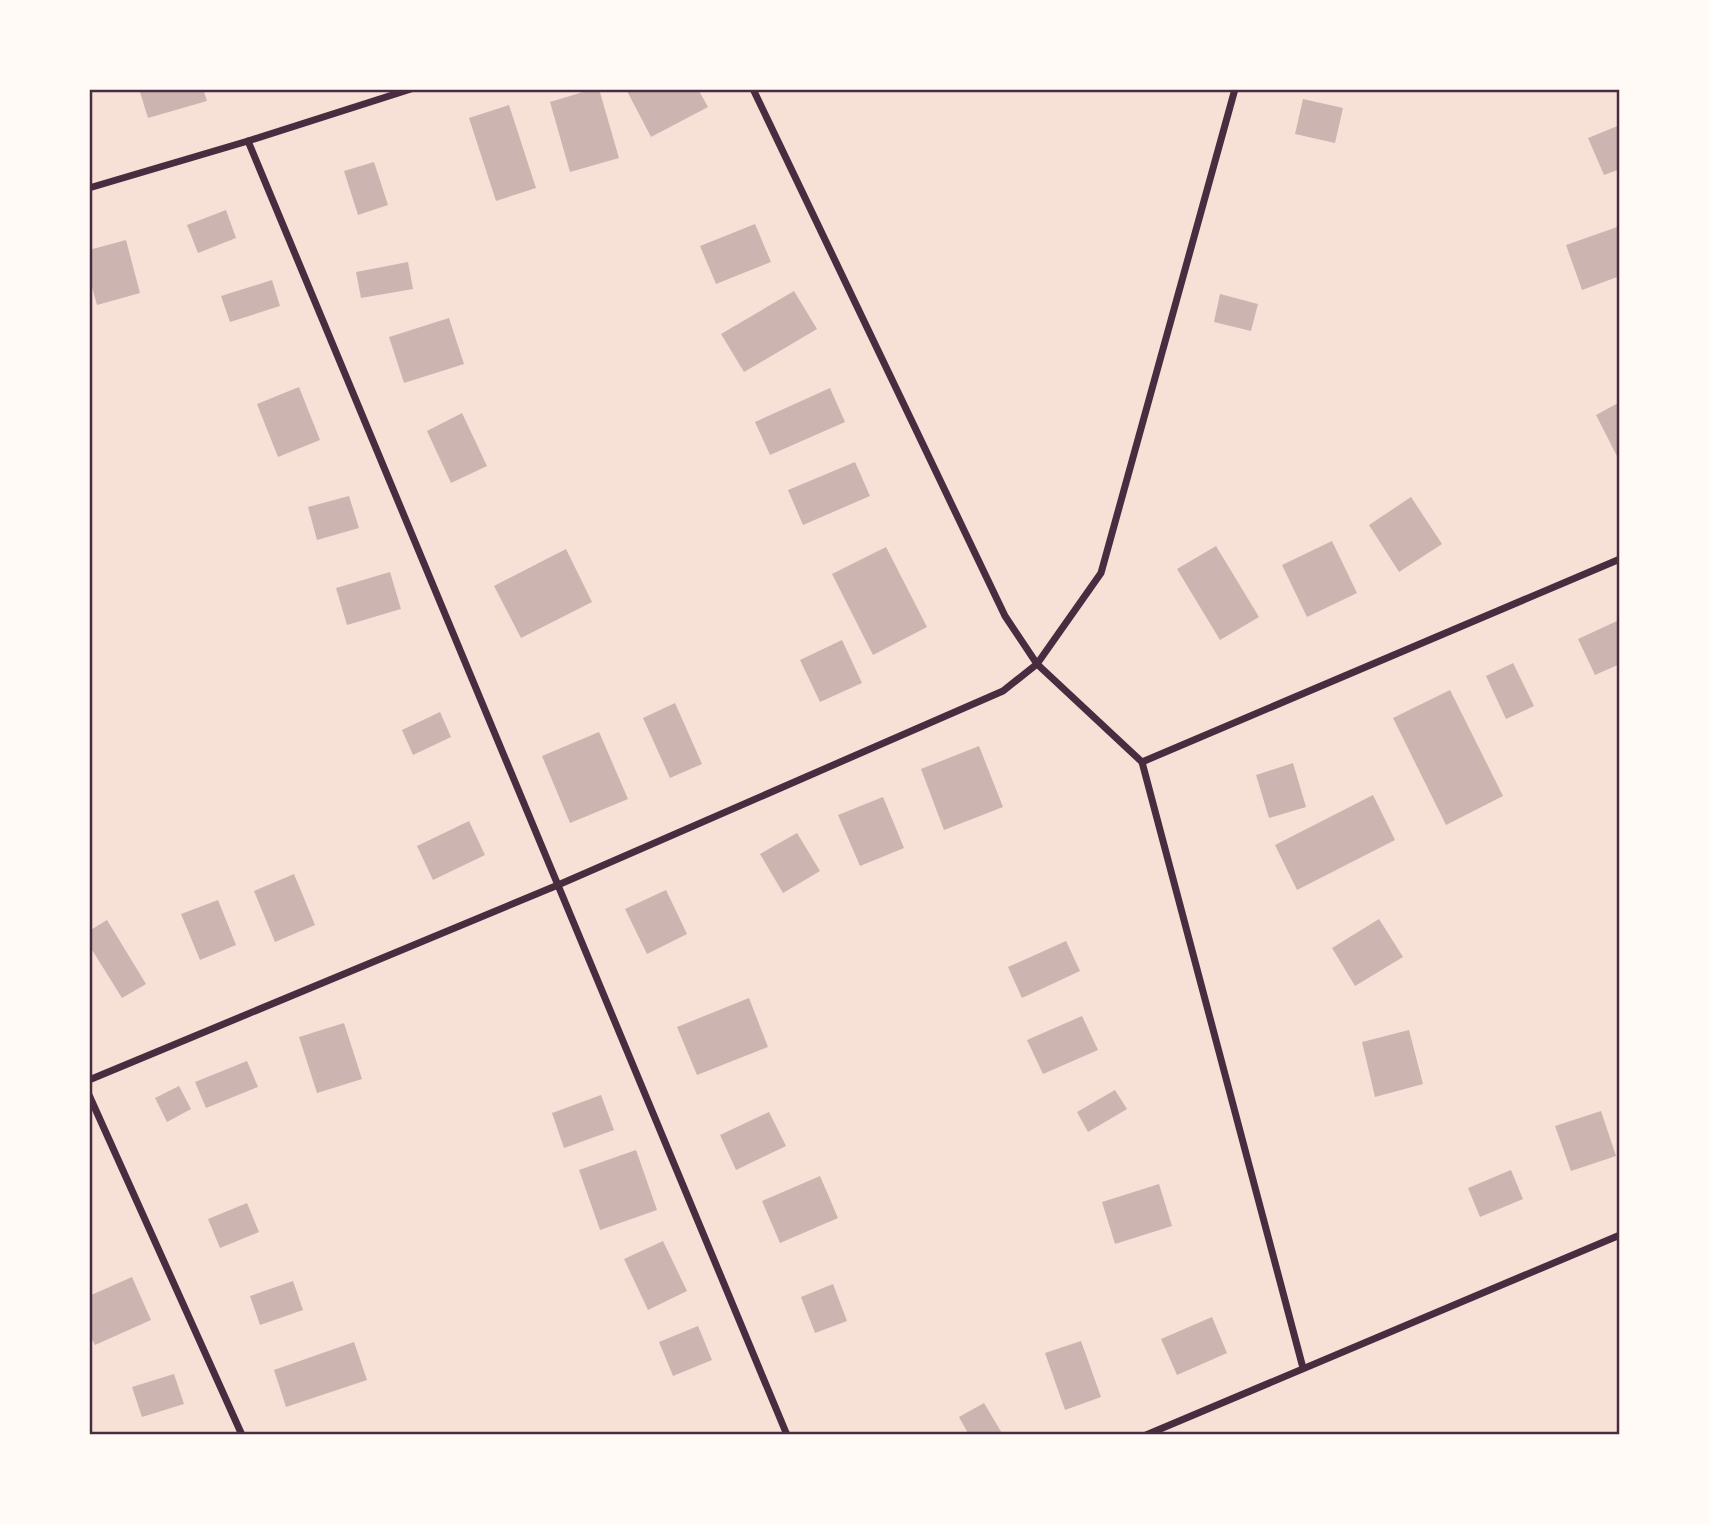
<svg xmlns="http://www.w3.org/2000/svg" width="1709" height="1524" font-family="'Golos Text',sans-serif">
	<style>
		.building { fill: #ccb4b1 }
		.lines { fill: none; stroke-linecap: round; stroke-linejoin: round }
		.minor { stroke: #4a2c40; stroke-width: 7 }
		.neatline { fill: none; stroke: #4a2c40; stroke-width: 2.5 }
	</style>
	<rect width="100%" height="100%" fill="#f7e1d7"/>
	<g class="building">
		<path d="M 139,89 L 203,89 L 207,101 L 148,118 Z"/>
		<path d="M 593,89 L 599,89 L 619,158 L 570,172 L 550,102 Z"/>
		<path d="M 626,89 L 698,89 L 708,107 L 651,137 Z"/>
		<path d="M 1303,99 L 1343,108 L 1335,143 L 1295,134 Z"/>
		<path d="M 509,105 L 536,188 L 496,201 L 469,118 Z"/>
		<path d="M 1620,125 L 1620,169 L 1604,175 L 1588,138 Z"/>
		<path d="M 374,162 L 388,205 L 358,215 L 344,171 Z"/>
		<path d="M 226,210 L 236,238 L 198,253 L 187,225 Z"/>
		<path d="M 755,224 L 771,262 L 716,284 L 700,246 Z"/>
		<path d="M 1620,226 L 1620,276 L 1582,290 L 1566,245 Z"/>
		<path d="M 126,240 L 140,293 L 97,305 L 89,276 L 89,250 Z"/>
		<path d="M 408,262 L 413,289 L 361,298 L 356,272 Z"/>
		<path d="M 272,280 L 280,306 L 230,322 L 221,296 Z"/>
		<path d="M 794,291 L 817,329 L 744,372 L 721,334 Z"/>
		<path d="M 1220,294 L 1258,304 L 1251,331 L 1214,322 Z"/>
		<path d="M 449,318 L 464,364 L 404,383 L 389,337 Z"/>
		<path d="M 299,387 L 320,440 L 278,457 L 257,404 Z"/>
		<path d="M 830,388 L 845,422 L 770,455 L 755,422 Z"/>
		<path d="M 1620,402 L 1620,462 L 1596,415 Z"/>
		<path d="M 462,413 L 487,466 L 451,483 L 427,431 Z"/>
		<path d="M 855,462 L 870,496 L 803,525 L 788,490 Z"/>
		<path d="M 349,496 L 359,528 L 317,540 L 308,507 Z"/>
		<path d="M 1411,497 L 1442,544 L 1399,572 L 1369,525 Z"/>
		<path d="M 1332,541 L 1357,593 L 1307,617 L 1282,565 Z"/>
		<path d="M 1216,546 L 1259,617 L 1220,640 L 1177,569 Z"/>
		<path d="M 886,547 L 927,627 L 873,655 L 832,574 Z"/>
		<path d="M 566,549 L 592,602 L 521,638 L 494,586 Z"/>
		<path d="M 390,572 L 401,609 L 347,625 L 336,588 Z"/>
		<path d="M 1617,621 L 1620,627 L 1620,664 L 1595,675 L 1578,639 Z"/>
		<path d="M 842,640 L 862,683 L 820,702 L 800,660 Z"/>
		<path d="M 1513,663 L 1534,706 L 1506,719 L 1486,676 Z"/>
		<path d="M 1450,690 L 1503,796 L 1446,825 L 1393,718 Z"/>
		<path d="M 675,703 L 702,764 L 670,778 L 643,718 Z"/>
		<path d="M 440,712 L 451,737 L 413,755 L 402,730 Z"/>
		<path d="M 599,732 L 628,799 L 570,823 L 542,756 Z"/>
		<path d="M 979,746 L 1003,807 L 944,830 L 921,769 Z"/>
		<path d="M 1293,763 L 1306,807 L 1269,818 L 1256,775 Z"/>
		<path d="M 1373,795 L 1395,840 L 1297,890 L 1275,845 Z"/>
		<path d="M 883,797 L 904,848 L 860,866 L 838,815 Z"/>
		<path d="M 469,821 L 485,855 L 433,880 L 417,846 Z"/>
		<path d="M 797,833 L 820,871 L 783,893 L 760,854 Z"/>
		<path d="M 294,874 L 315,925 L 275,942 L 254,891 Z"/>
		<path d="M 666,890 L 687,934 L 647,954 L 625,909 Z"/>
		<path d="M 218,900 L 236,945 L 200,960 L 181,914 Z"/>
		<path d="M 1379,919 L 1403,957 L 1355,986 L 1332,948 Z"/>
		<path d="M 107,920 L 146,984 L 122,998 L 89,945 L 89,931 Z"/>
		<path d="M 1066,941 L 1080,971 L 1022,998 L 1008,967 Z"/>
		<path d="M 749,998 L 768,1047 L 697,1075 L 677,1027 Z"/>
		<path d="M 1082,1016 L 1098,1050 L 1043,1074 L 1027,1040 Z"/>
		<path d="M 344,1023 L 362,1079 L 317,1093 L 299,1037 Z"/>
		<path d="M 1409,1030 L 1423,1084 L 1375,1097 L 1362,1042 Z"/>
		<path d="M 247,1061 L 258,1087 L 206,1108 L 195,1082 Z"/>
		<path d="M 179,1086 L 191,1109 L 167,1122 L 155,1098 Z"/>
		<path d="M 1115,1090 L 1127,1109 L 1088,1132 L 1077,1112 Z"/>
		<path d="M 601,1095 L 614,1130 L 564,1148 L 552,1113 Z"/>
		<path d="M 1601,1111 L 1616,1156 L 1571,1171 L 1555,1126 Z"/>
		<path d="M 769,1112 L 786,1146 L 736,1170 L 720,1135 Z"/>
		<path d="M 636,1150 L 657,1210 L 600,1230 L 579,1170 Z"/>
		<path d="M 1511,1170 L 1523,1199 L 1480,1217 L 1468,1188 Z"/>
		<path d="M 820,1176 L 838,1218 L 780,1243 L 762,1201 Z"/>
		<path d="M 1159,1184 L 1172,1226 L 1115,1244 L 1102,1202 Z"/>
		<path d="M 247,1203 L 259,1232 L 220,1248 L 208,1219 Z"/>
		<path d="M 663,1241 L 687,1291 L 648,1310 L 624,1259 Z"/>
		<path d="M 132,1277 L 151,1320 L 95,1345 L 89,1333 L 89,1296 Z"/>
		<path d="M 293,1281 L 303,1310 L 260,1325 L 250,1296 Z"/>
		<path d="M 833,1284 L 847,1321 L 815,1333 L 801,1297 Z"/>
		<path d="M 1212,1317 L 1227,1353 L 1177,1375 L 1161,1339 Z"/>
		<path d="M 698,1326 L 712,1360 L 673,1376 L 659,1342 Z"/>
		<path d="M 1081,1341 L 1101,1397 L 1065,1410 L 1045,1353 Z"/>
		<path d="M 354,1342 L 367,1380 L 286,1407 L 274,1370 Z"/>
		<path d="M 174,1374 L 184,1404 L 142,1417 L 132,1387 Z"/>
		<path d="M 984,1403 L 1003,1435 L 969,1435 L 959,1417 Z"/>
	</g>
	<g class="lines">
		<g class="minor">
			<path d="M 753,89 L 1005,616 L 1037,664 L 1142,762 L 1303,1368"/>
			<path d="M 248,141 L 787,1435"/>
			<path d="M 89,188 L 248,141 L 411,89"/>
			<path d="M 1142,762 L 1620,559"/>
			<path d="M 89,1080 L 558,885 L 1003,691 L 1037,664 L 1101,573 L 1235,89"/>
			<path d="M 89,1095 L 242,1435"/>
			<path d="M 1146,1435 L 1620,1235"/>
		</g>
	</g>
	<rect width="1709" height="1524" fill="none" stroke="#fffaf5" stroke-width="182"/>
	<rect x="91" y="91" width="1527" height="1342" class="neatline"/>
</svg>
